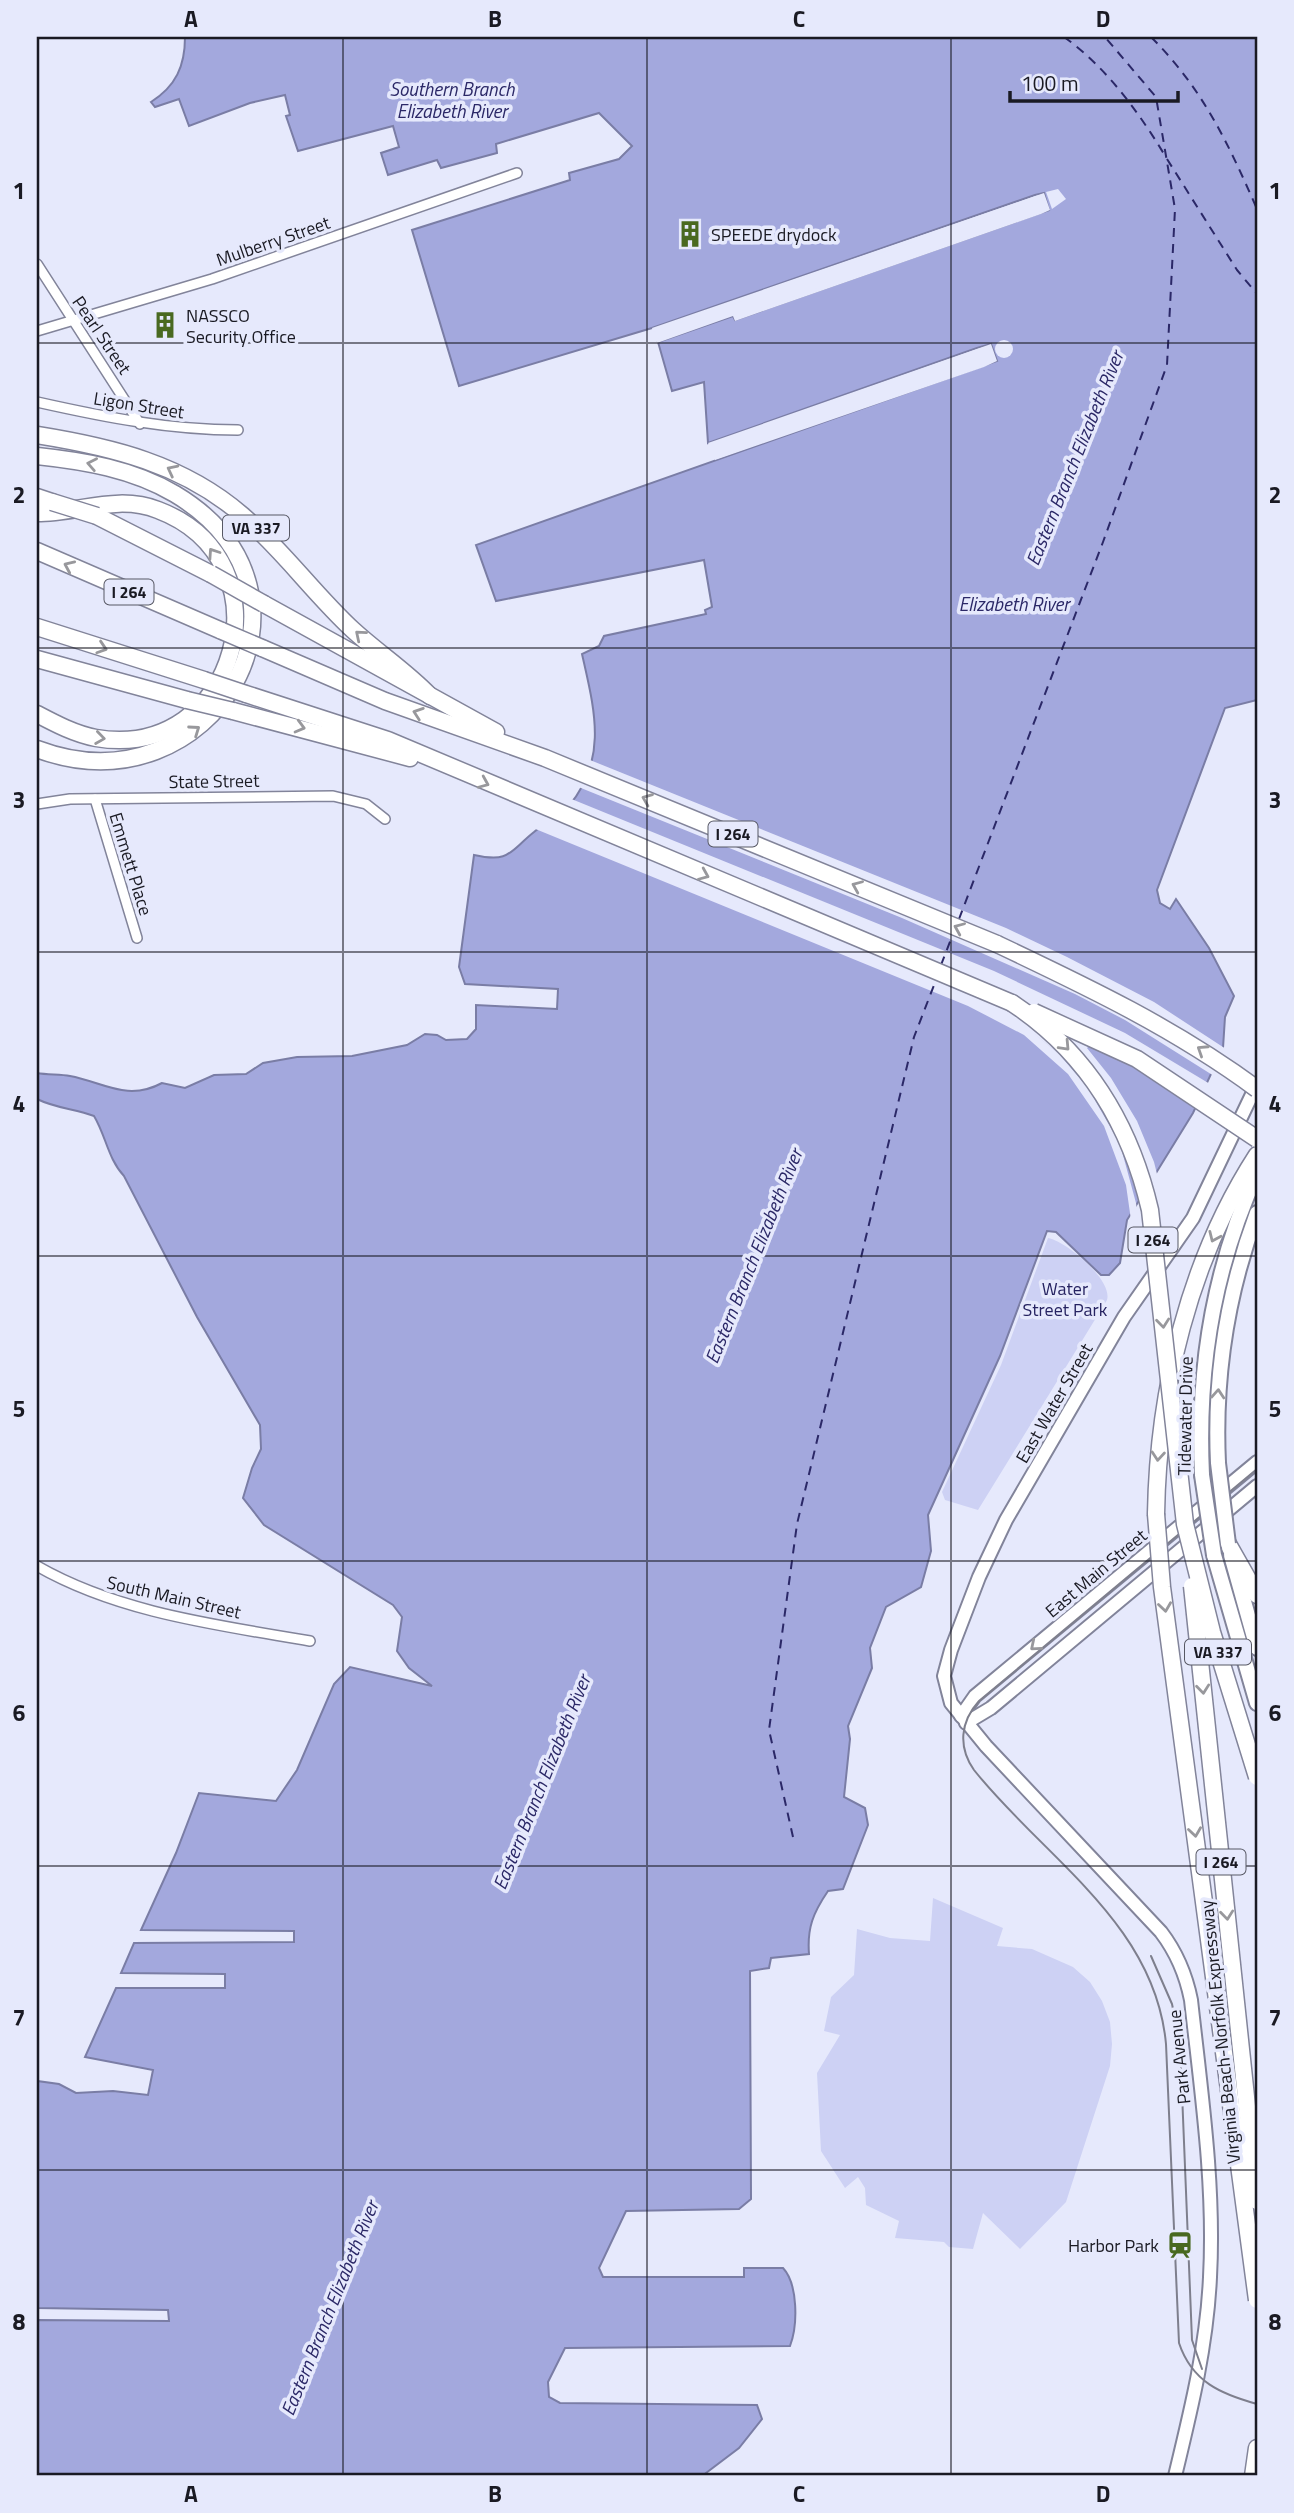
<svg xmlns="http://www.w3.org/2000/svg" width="1294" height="2513" font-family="'Titillium Web',sans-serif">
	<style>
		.green { fill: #cdd1f4 }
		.water { fill: #a3a8dd; stroke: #7a7da5; stroke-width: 2 }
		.pier { fill: #e6e9fc }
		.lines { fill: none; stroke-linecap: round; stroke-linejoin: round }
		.ferry { stroke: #2b2867; stroke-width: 2; stroke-dasharray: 9 7; stroke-linecap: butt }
		.street-casing { stroke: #82849a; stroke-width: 12 }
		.secondary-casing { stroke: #82849a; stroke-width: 16 }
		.primary-casing { stroke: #82849a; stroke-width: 18 }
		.highway-casing { stroke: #82849a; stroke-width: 19 }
		.street { stroke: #fff; stroke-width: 9 }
		.secondary { stroke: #fff; stroke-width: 12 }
		.primary { stroke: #fff; stroke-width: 14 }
		.highway { stroke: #fff; stroke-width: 16 }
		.tram { stroke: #7e7f8d; stroke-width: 2 }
		.primary-bridge-casing { stroke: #82849a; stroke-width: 18; stroke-linecap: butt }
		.highway-bridge-casing { stroke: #82849a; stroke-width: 19; stroke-linecap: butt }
		.primary-bridge { stroke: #fff; stroke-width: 14 }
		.highway-bridge { stroke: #fff; stroke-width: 16 }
		.oneway { stroke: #98989c }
		.grid { fill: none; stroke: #1a1a23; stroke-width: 2; stroke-opacity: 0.55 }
		.labels { text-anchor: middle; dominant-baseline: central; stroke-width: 7; stroke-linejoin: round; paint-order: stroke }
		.shield { fill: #e6e9fc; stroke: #575864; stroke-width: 2 }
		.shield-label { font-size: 16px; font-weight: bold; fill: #1a1a23 }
		.poi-label { font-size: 18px; fill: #1a1a23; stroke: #e6e9fc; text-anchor: start }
		.street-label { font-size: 18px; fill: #1a1a23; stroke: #e6e9fc }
		.park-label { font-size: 18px; fill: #262361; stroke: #e6e9fc }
		.water-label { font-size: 19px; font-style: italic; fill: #2b2867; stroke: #e6e9fc }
		.neatline { fill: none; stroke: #1a1a23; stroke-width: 2.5 }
		.grid-label { font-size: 23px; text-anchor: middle; font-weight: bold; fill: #1a1a23 }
	</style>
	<rect width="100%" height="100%" fill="#e6e9fc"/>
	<g class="green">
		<path d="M 1048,1238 C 1066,1241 1113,1280 1107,1300 L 978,1510 L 945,1500 L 942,1492 L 1001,1365 Z"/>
		<path d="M 933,1898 L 1003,1928 L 997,1946 L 1032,1949 L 1073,1967 L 1090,1982 L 1102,2001 L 1110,2022 L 1112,2044 L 1110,2066 L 1066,2202 L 1020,2249 L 983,2213 L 973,2249 L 949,2247 L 944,2242 L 895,2238 L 899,2221 L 866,2205 L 865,2188 L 858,2177 L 845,2188 L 821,2151 L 817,2073 L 840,2035 L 824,2031 L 831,1997 L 854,1975 L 857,1929 L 890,1938 L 930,1941 Z"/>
	</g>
	<path class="water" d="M 185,37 L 1257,37 L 1257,700 L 1225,708 L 1157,890 L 1160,903 L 1170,909 L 1176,899 L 1209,948 L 1234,996 L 1225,1017 L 1223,1048 L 1193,1113 L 1127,1220 L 1120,1263 L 1109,1275 L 1101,1275 L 1056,1232 L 1047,1231 L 1000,1356 L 928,1515 L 931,1551 L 921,1587 L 886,1607 L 870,1648 L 872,1668 L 848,1726 L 850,1739 L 844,1797 L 865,1808 L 868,1825 L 843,1889 L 828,1891 C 813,1913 807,1928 809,1954 L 771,1958 L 769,1968 L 750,1971 L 751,2199 L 739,2209 L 626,2211 L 599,2268 L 603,2277 L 744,2277 L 744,2268 L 783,2268 C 798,2284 798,2325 790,2346 L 565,2348 L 548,2382 L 549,2397 L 560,2403 L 757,2405 L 762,2419 L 739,2448 L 702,2476 L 37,2476 L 37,2320 L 169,2321 L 168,2310 L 37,2308 L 37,2081 L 59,2084 L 76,2093 L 113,2091 L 148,2095 L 153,2070 L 85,2057 L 116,1988 L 225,1988 L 225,1974 L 121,1973 L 134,1943 L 294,1942 L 294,1931 L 141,1930 L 176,1853 L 199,1793 L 276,1801 L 297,1770 L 334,1684 L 350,1667 L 432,1686 L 409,1668 L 397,1651 L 402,1617 L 393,1605 L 264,1525 L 243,1498 L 252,1468 L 261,1449 L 260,1425 L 197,1317 L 124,1176 C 108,1159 106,1136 94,1116 C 75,1109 55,1108 37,1099 L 37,1073 C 48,1075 60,1074 70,1076 C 103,1082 127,1102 162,1083 L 185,1088 L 214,1075 L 246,1074 L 263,1063 L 297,1057 L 352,1056 L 407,1045 L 425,1034 L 437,1035 L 446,1040 L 467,1039 L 476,1029 L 476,1005 L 557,1009 L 558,989 L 465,984 L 459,967 L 474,855 C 510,863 509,852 534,832 C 544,823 560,817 568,807 C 609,759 594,708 582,654 L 599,646 L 604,636 L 706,614 L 705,610 L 712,607 L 704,560 L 496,601 L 476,545 L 997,361 L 991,344 L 977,348 L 708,443 L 704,382 L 672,391 L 658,342 L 733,316 L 735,320 L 1049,210 L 1044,193 L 1035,195 L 652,328 L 459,386 L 412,230 L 570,180 L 569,173 L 619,159 L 632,146 L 599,113 L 496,144 L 497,153 L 441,168 L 437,160 L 388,175 L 381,153 L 399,147 L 393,126 L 298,151 L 286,116 L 290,115 L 285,95 L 250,103 L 189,126 L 179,99 L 155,107 L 151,102 C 176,86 185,66 185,37 Z"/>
	<g class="pier">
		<path d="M 1058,189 L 1066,199 L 1052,209 L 1046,192 Z"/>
		<path d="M 1044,193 L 1050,210 L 1041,214 L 735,321 L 733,316 L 657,343 L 657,339 L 732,313 L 737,316 L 1040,211 L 1045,208 L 1042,197 L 653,332 L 652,328 Z"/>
		<circle cx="1004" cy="349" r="9"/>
		<path d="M 991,344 L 997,361 L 984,367 L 715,460 L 714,457 L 982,364 L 993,359 L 989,348 L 710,446 L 708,443 Z"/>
		<path d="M 590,760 L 1006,928 L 1067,957 L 1154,1002 L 1226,1049 L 1214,1076 L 1125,1020 L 1075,994 L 902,918 L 576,786 Z"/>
		<path d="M 569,798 L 994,971 L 1125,1033 L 1210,1084 L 1201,1105 L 1108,1050 L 1091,1044 L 1087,1048 L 1111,1078 L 1137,1121 L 1154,1162 L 1158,1178 L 1141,1204 L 1138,1186 L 1114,1124 L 1074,1066 L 1031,1031 L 1059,1054 L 1088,1088 L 1120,1144 L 1136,1203 L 1137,1211 L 1131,1220 L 1126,1185 L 1104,1126 L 1068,1074 L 1024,1035 L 968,1006 L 533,828 L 565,805 Z"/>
	</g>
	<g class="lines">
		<g class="ferry">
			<path d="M 1064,37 C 1105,66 1138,111 1164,154"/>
			<path d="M 1151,37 C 1203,89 1228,143 1257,209"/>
			<path d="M 1167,159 L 1237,270 L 1257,294"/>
			<path d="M 959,919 L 1103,542 L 1167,365 L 1175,209 L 1156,97 L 1105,37"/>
			<path d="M 941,965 L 953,934"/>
			<path d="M 793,1837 L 769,1730 L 797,1524 L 914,1037 L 936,980"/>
		</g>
		<defs>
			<g id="street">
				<path d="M 37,264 L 140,424"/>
				<path d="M 37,331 L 212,279 L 517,173"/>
				<path d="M 37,402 C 104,417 169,430 238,430"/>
				<path d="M 95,799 L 137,938"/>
				<path d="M 37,804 L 70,799 L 333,796 L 366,804 L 385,819"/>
				<path d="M 37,1566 C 119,1613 218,1625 310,1641"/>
			</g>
			<g id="secondary">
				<path d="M 961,1716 L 975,1696 L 1257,1462"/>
				<path d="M 966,1723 L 991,1708 L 1257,1486"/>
				<path d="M 1175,2476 C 1191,2410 1207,2345 1210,2277 C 1215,2185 1201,2091 1191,2000 C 1186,1975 1177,1953 1161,1932 L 986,1746 L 951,1703 L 944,1676 L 951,1650 L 979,1577 L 1006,1520 L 1124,1317 L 1193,1218 L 1257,1084"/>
			</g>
			<g id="primary">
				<path d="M 1218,1463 C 1214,1377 1227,1293 1257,1213"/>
				<path d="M 1202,1475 C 1197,1371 1213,1269 1257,1173"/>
				<path d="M 1214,1555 L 1257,1703"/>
				<path d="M 1231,1555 L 1257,1648"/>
			</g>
			<g id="highway">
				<path d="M 37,435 C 112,447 183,464 242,515 C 283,550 314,594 353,630 C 378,653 406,671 430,696"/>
				<path d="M 37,456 C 84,461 133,469 175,494 C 342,594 212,815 37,749"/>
				<path d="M 37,497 L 52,502"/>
				<path d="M 37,513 C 78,513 118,494 158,510 C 293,561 237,762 96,738 C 75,734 56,724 37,714"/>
				<path d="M 97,516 L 211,574"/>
				<path d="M 37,551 L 222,631"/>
				<path d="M 264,604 L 496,732"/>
				<path d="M 37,627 L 204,680"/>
				<path d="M 262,648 L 385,701 L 545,758 L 997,944"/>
				<path d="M 37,659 L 187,700"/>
				<path d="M 246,694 L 388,740 L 1012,1003"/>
				<path d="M 233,711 L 410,758"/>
				<path d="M 1156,1514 C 1158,1390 1189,1260 1257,1155"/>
				<path d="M 1228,1544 L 1257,1595"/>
				<path d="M 1253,2476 L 1257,2448"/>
			</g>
		</defs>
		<use href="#street" class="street-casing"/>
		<use href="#secondary" class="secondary-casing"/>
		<use href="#primary" class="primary-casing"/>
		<use href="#highway" class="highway-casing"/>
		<use href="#street" class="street"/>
		<use href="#secondary" class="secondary"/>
		<use href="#primary" class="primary"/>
		<use href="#highway" class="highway"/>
		<g class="tram">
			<path d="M 1257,1469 L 979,1701 C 960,1722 958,1747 974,1770 C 1044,1858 1155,1923 1166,2044 L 1179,2343 C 1192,2382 1221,2394 1257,2404"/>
			<path d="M 1151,1956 L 1172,2004 L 1180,2043 L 1192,2340 L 1202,2369"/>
		</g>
		<defs>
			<g id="primary-bridge">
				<path d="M 1218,1463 L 1228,1544"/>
				<path d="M 1202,1475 L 1214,1555"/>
			</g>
			<g id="highway-bridge">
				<path d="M 52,502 L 97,516"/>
				<path d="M 211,574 L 264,604"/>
				<path d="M 222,631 L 262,648"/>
				<path d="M 204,680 L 246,694"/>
				<path d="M 187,700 L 233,711"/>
				<path d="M 997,944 C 1088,987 1176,1029 1257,1089"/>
				<path d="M 1012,1003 C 1086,1052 1130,1124 1150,1210 L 1185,1524 L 1212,1632 L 1257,1777"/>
				<path d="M 1034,1012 L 1137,1059 L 1257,1139"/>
				<path d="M 1156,1514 L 1162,1587 L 1257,2300"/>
				<path d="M 1192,1586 L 1257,2201"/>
			</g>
		</defs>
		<use href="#primary-bridge" class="primary-bridge-casing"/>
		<use href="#highway-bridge" class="highway-bridge-casing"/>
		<use href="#primary-bridge" class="primary-bridge"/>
		<use href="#highway-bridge" class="highway-bridge"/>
	</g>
	<defs><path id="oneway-chevron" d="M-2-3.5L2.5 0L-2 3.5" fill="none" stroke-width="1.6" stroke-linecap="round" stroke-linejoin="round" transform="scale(1.75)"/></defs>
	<g class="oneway">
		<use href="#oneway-chevron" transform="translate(92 464) rotate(-169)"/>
		<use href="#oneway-chevron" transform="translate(172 470) rotate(-153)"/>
		<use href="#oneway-chevron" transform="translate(213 553) rotate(-124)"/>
		<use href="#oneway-chevron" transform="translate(69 566) rotate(-156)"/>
		<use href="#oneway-chevron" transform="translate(360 635) rotate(-140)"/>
		<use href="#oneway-chevron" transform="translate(102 648) rotate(18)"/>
		<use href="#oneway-chevron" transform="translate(418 713) rotate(-161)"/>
		<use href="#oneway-chevron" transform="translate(300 727) rotate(15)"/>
		<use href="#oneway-chevron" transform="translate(195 730) rotate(-35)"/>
		<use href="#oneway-chevron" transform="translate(100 738) rotate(8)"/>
		<use href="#oneway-chevron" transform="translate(484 783) rotate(23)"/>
		<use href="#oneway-chevron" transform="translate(647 799) rotate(-158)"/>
		<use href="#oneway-chevron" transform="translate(704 875) rotate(23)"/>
		<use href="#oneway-chevron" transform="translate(857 886) rotate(-157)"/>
		<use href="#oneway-chevron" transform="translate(959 928) rotate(-157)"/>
		<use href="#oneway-chevron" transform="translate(1065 1046) rotate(47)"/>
		<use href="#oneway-chevron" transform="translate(1202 1050) rotate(-147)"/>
		<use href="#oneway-chevron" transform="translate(1214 1237) rotate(114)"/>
		<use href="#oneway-chevron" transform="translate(1163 1323) rotate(84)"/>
		<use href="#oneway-chevron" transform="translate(1218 1394) rotate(-86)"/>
		<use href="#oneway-chevron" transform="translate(1158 1456) rotate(95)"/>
		<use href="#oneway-chevron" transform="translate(1165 1607) rotate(82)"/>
		<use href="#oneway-chevron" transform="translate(1035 1646) rotate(140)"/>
		<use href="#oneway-chevron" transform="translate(1203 1689) rotate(84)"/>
		<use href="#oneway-chevron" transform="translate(1195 1832) rotate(82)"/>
		<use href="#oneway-chevron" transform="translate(1227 1915) rotate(84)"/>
	</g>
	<path class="grid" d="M 343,37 L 343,2476M 647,37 L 647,2476M 951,37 L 951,2476M 37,343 L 1257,343M 37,648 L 1257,648M 37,952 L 1257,952M 37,1256 L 1257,1256M 37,1561 L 1257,1561M 37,1866 L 1257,1866M 37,2170 L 1257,2170"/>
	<defs>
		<symbol id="building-bare" viewBox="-9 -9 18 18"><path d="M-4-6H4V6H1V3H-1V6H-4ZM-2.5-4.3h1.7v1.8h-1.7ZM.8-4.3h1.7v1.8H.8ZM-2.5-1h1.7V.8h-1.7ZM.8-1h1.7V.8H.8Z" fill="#496920" stroke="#e6e9fc" stroke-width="2.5" paint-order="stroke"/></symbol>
		<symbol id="station-bare" viewBox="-9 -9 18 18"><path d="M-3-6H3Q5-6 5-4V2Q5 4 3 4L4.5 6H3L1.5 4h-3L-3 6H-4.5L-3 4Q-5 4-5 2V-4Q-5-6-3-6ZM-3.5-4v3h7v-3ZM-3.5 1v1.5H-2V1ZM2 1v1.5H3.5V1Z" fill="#496920" stroke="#e6e9fc" stroke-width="2.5" paint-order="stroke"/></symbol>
	</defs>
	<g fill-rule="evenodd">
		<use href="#building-bare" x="671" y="215" width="38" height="38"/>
		<use href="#building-bare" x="146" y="306" width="38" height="38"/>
		<use href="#station-bare" x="1161" y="2226" width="38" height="38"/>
	</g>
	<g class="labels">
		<g class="shield">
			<rect x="223" y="515.5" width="66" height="25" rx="5"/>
			<rect x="104.5" y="579.5" width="49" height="25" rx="5"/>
			<rect x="708.5" y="821.5" width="49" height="25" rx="5"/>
			<rect x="1128.5" y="1227.5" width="49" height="25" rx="5"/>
			<rect x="1185" y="1639.5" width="66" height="25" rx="5"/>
			<rect x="1196.5" y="1849.5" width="49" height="25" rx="5"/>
		</g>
		<g class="shield-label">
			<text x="256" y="528">VA 337</text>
			<text x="129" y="592">I 264</text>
			<text x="733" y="834">I 264</text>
			<text x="1153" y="1240">I 264</text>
			<text x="1218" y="1652">VA 337</text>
			<text x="1221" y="1862">I 264</text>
		</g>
		<g class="poi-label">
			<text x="711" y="234">SPEEDE drydock</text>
			<text x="186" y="315">NASSCO<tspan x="186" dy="21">Security Office</tspan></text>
			<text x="1159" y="2245" text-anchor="end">Harbor Park</text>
		</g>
		<g class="street-label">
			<text transform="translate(273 241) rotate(-19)">Mulberry Street</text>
			<text transform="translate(102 335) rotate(56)">Pearl Street</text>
			<text transform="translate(139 405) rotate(9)">Ligon Street</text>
			<text transform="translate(214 781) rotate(-1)">State Street</text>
			<text transform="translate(131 864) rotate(73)">Emmett Place</text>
			<text transform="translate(1054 1403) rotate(-60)">East Water Street</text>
			<text transform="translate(1185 1416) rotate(-89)">Tidewater Drive</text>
			<text transform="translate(1096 1573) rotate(-40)">East Main Street</text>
			<text transform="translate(174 1597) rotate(13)">South Main Street</text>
			<text transform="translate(1220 2032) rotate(-96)">Virginia Beach-Norfolk Expressway</text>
			<text transform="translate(1179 2057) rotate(-96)">Park Avenue</text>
		</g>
		<g class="park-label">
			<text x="1065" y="1288">Water<tspan x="1065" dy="21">Street Park</tspan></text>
		</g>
		<g class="water-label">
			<text x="452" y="88">Southern Branch<tspan x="452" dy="22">Elizabeth River</tspan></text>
			<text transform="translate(1074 458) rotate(-68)">Eastern Branch Elizabeth River</text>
			<text x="1014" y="603">Elizabeth River</text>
			<text transform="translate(753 1256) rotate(-68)">Eastern Branch Elizabeth River</text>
			<text transform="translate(541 1782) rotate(-68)">Eastern Branch Elizabeth River</text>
			<text transform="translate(329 2308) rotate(-68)">Eastern Branch Elizabeth River</text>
		</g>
	</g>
	<rect width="1294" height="2513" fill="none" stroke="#e6e9fc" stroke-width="77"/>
	<path d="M1010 91v10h168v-10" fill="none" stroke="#1a1a23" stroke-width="3.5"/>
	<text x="1021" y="91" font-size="21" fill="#1a1a23" stroke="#e6e9fc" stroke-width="5" paint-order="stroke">100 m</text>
	<rect x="38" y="38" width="1218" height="2436" class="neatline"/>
	<g class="grid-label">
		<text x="191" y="27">A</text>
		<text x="495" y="27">B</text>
		<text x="799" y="27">C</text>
		<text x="1103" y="27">D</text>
		<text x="19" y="199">1</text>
		<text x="1275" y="199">1</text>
		<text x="19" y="503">2</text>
		<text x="1275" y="503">2</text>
		<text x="19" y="808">3</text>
		<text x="1275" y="808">3</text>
		<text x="19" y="1112">4</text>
		<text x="1275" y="1112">4</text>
		<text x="19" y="1417">5</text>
		<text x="1275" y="1417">5</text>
		<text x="19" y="1721">6</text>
		<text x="1275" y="1721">6</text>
		<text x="19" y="2026">7</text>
		<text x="1275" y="2026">7</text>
		<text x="19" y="2330">8</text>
		<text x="1275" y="2330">8</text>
		<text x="191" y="2502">A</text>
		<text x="495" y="2502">B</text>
		<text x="799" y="2502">C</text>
		<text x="1103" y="2502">D</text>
	</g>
</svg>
